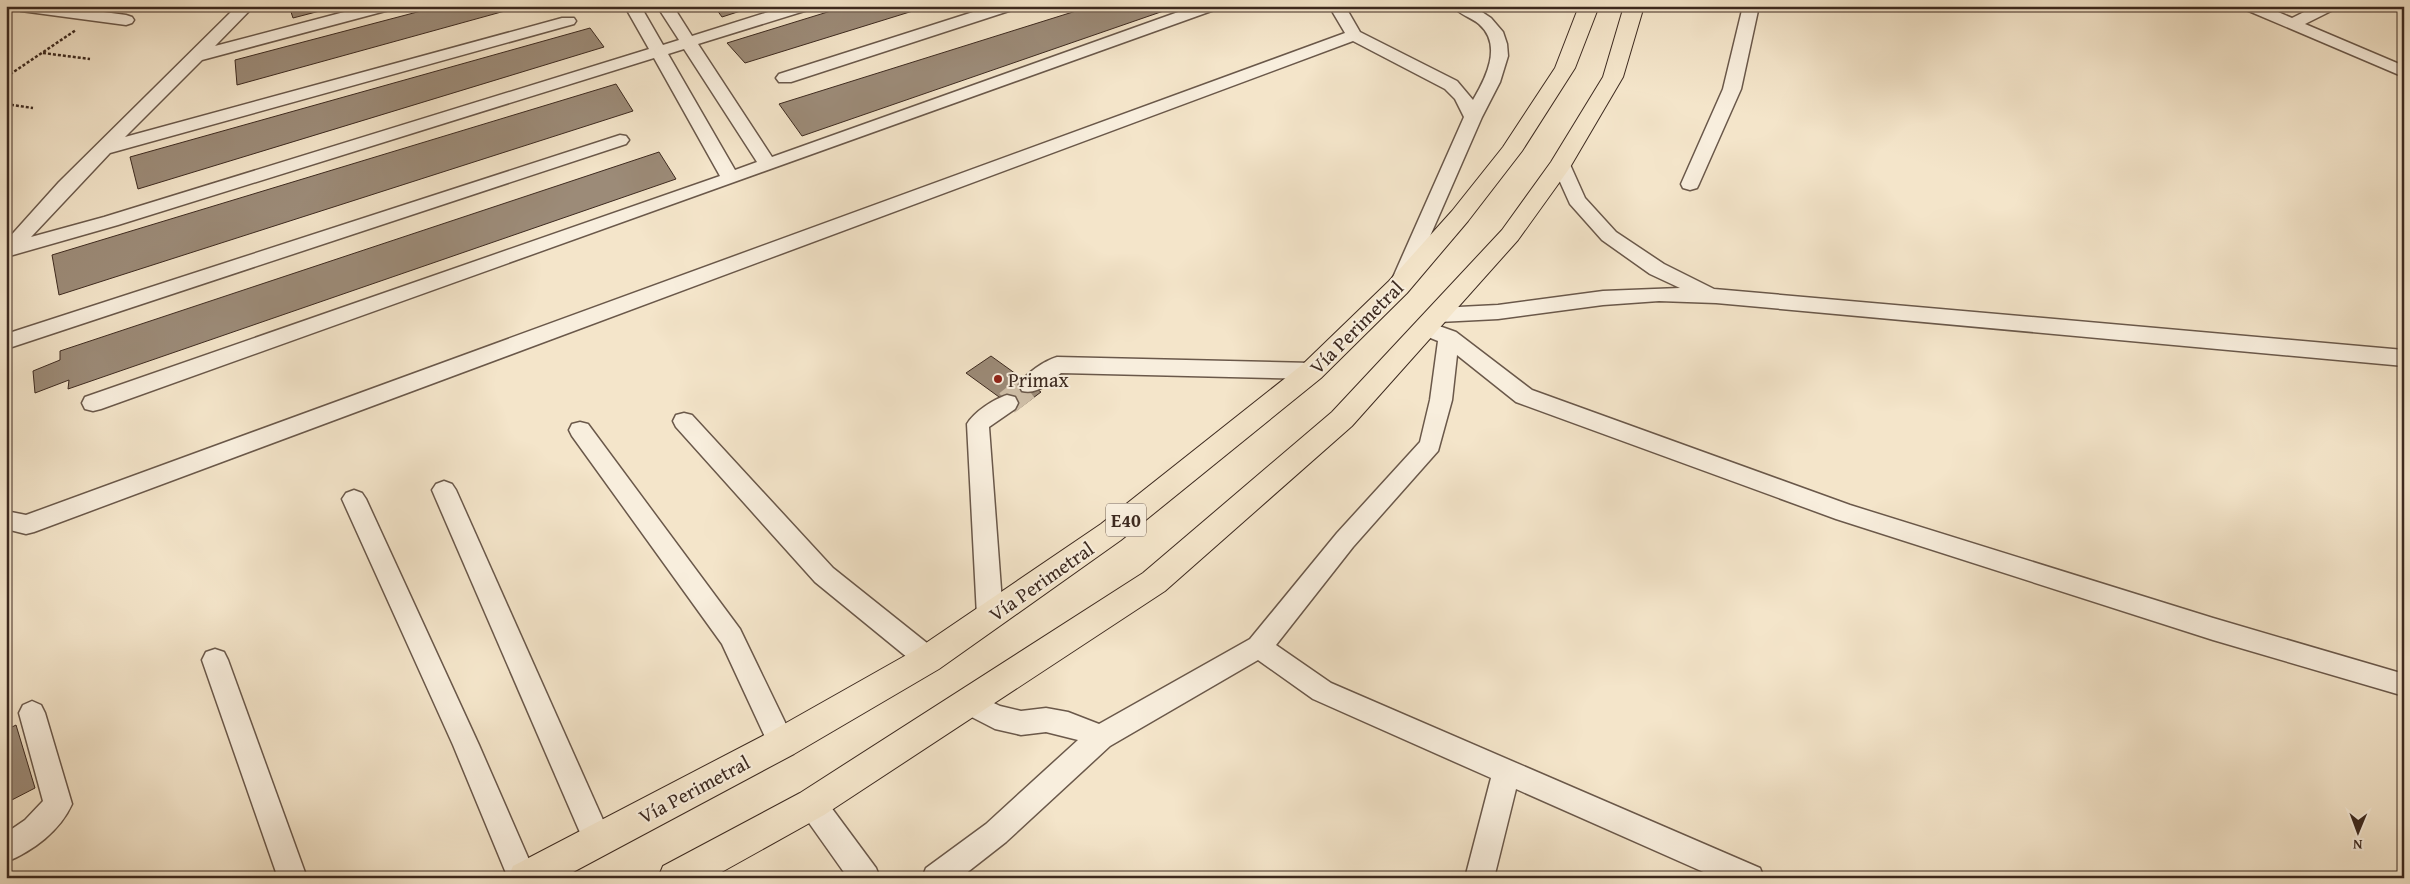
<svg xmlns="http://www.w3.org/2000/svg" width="2410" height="884" font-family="'Gentium Book Plus',serif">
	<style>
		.building { fill: #9c8b78; stroke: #3c291f }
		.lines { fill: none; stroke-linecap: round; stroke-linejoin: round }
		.minor-tunnel { stroke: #cfbfa8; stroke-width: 25; stroke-dasharray: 25 12; stroke-linecap: butt }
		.minor-casing { stroke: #6a584a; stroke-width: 3 }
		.highway-casing { stroke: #3c291f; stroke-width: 2 }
		.path { stroke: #3c291f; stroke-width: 2.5; stroke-dasharray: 3 2; stroke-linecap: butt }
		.minor { fill: #f8eedd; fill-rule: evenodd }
		.highway { fill: #f4e5ca; fill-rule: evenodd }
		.poi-dot { fill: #8f2418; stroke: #f8eedd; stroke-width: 2 }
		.labels { text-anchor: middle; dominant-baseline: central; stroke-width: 4; stroke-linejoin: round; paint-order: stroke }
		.shield { fill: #f8eedd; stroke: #746458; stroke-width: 1 }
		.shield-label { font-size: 19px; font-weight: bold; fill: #3c291f }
		.street-label { font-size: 20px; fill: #3c291f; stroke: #f8eedd }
		.poi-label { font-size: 20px; fill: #3c291f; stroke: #f8eedd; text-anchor: start }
	</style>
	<rect width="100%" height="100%" fill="#f4e5ca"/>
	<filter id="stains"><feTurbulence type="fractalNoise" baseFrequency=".004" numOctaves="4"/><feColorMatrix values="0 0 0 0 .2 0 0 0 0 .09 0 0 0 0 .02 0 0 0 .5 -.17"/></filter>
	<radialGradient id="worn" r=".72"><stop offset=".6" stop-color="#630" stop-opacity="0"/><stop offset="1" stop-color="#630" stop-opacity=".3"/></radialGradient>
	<g class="building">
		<path d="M 289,6 L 339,6 L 293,18 Z"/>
		<path d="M 440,6 L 523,6 L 237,85 L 235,60 Z"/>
		<path d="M 714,6 L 756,6 L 722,17 Z"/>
		<path d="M 847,6 L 929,6 L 745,63 L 727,43 Z"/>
		<path d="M 1092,6 L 1178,6 L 802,136 L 779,104 Z"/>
		<path d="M 590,28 L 604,47 L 138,189 L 130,157 Z"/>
		<path d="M 616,84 L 633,111 L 59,295 L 52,255 Z"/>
		<path d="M 659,152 L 676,179 L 68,389 L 69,380 L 35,393 L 33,371 L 60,360 L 60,351 Z"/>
		<path d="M 991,356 L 1041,392 L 1017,410 L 966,373 Z"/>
		<path d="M 16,725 L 35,788 L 6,803 L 6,730 Z"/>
	</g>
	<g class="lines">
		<path class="minor-tunnel" d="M 1007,403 L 1030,385"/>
		<defs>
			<g id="minor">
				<path d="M 13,6 L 59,6 L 126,15 L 132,17 L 134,20 L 132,23 L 126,25 L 21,11 Z"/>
				<path d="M 237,6 L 254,6 L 215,46 L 367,6 L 395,6 L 393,9 L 202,60 L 125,137 L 562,18 L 574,18 L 576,21 L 574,24 L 110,153 L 31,237 L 104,217 L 649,49 L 628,12 L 627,6 L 643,6 L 644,12 L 663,45 L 679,40 L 657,6 L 673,6 L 692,36 L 787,6 L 813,6 L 811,9 L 698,44 L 772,157 L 1195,6 L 1219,6 L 1217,9 L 101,409 L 93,411 L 85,409 L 82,403 L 85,397 L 720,176 L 654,58 L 118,225 L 6,257 L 6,241 L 59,182 ZM 684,49 L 757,162 L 735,170 L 668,54 Z"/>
				<path d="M 992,6 L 1017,6 L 1015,9 L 791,82 L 779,82 L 776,78 L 779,74 Z"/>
				<path d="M 1329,6 L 1345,6 L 1360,32 L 1457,81 L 1473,100 C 1486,78 1503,45 1479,24 C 1471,17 1459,15 1453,6 L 1473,6 L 1491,18 L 1503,32 L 1507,44 L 1508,56 L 1500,82 L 1482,117 L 1407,289 L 1400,291 L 1393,289 L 1390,284 L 1464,117 L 1455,99 L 1445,89 L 1353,41 L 34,532 L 26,534 L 6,529 L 6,511 L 26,515 L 1345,33 Z"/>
				<path d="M 1743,6 L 1759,6 L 1741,89 L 1699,184 L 1697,188 L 1690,190 L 1683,188 L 1681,184 L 1723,89 Z"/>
				<path d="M 2242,6 L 2264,6 L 2292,18 L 2316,6 L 2337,6 L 2335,9 L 2305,24 L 2404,66 L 2404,77 L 2244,9 Z"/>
				<path d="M 620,135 L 626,136 L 629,140 L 626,144 L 6,349 L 6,334 Z"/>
				<path d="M 1561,158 L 1568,160 L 1585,198 L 1616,232 L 1664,264 L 1714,289 L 2404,350 L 2404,366 L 1716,303 L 1659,301 L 1603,305 L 1498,319 L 1439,322 L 1432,320 L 1429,315 L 1432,310 L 1439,308 L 1498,305 L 1603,291 L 1680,288 L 1650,274 L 1602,240 L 1570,204 L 1552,164 L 1554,160 Z"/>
				<path d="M 1425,321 L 1456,332 L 1532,390 L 1850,505 L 2213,618 L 2404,674 L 2404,696 L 2213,640 L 1836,519 L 1516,402 L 1457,355 L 1452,400 L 1438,451 L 1353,547 L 1276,645 L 1331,683 L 1760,868 L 1764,878 L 1717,878 L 1516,789 L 1494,878 L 1465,878 L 1491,778 L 1313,699 L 1258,660 L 1110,746 L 1006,842 L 960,878 L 922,878 L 926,868 L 986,824 L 1078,740 L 1046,732 L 1021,735 L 995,729 L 960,711 L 956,703 L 960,695 L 969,691 L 1000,706 L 1021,711 L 1046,708 L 1068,712 L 1099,724 L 1250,639 L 1337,533 L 1420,442 L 1430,400 L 1438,341 L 1418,333 L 1415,328 L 1418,323 Z"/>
				<path d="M 1057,357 L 1312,363 L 1320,366 L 1323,371 L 1320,376 L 1312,379 L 1061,373 C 1049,382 1038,395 1022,391 L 1019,385 C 1026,373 1044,361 1057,357 Z"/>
				<path d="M 1007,395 L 1015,397 L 1018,403 L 1015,409 L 989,427 L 1003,616 L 999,623 L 990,627 L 981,623 L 977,616 L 967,424 C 974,412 994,399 1007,395 Z"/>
				<path d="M 684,413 L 692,415 L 833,568 L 937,651 L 941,659 L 937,667 L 928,670 L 919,667 L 815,582 L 676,427 L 673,421 L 676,415 Z"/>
				<path d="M 580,422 L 588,424 L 740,629 L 795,743 L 792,752 L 782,755 L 772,752 L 722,644 L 572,436 L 569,430 L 572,424 Z"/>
				<path d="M 444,481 L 452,484 L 456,490 L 608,831 L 612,841 L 608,851 L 598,855 L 588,851 L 432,490 L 436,484 Z"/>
				<path d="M 354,490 L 362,493 L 366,499 L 479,745 L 537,878 L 508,878 L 453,745 L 342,499 L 346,493 Z"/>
				<path d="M 215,649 L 224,652 L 228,660 L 307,878 L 278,878 L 202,660 L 206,652 Z"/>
				<path d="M 32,701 L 41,705 L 45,713 L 72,804 C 60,831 33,851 6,862 L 6,833 L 25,820 L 43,801 L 19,713 L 23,705 Z"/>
				<path d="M 812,791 L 822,795 L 876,868 L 880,878 L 848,878 L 802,813 L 798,804 L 802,795 Z"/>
			</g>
			<g id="highway">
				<path d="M 1579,6 L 1599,6 L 1575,68 L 1522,151 L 1468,221 L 1407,293 L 1321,378 L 1121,540 L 939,669 L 794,754 L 562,878 L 508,878 L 513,866 L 770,732 L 917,649 L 1101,524 L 1303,364 L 1389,281 L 1452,211 L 1503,147 L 1555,68 Z"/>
				<path d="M 1624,6 L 1644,6 L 1623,77 L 1569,169 L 1518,240 L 1352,426 L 1165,591 L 824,815 L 711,878 L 658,878 L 663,866 L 800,793 L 1143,573 L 1332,412 L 1502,230 L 1551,162 L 1603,77 Z"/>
			</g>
		</defs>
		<use href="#minor" class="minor-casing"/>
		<use href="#highway" class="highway-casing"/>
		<g class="path">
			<path d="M 43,53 L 90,59"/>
			<path d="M 6,77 L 76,30"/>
			<path d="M 6,104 L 33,108"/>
		</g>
		<use href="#minor" class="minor"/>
		<use href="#highway" class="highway"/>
	</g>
	<circle class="poi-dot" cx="998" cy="379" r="5"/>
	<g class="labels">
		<rect class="shield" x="1106" y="503.5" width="40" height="33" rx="4"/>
		<g class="shield-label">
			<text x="1126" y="520">E40</text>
		</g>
		<g class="street-label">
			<text transform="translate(1356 327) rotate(-45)">Vía Perimetral</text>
			<text transform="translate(1041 581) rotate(-35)">Vía Perimetral</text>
			<text transform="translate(694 789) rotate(-28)">Vía Perimetral</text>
		</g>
		<g class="poi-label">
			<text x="1008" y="379">Primax</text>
		</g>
	</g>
	<rect width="2410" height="884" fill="none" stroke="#f4e5ca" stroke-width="25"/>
	<rect x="8" y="8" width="2395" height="869" fill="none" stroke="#3c291f" stroke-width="2.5"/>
	<rect x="12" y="12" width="2385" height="859" fill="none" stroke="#3c291f"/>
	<g transform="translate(2358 832) rotate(181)" stroke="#f8eedd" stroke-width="4" paint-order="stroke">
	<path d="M0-4L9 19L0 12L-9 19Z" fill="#3c291f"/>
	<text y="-8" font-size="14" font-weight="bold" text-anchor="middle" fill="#3c291f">N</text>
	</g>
	<rect width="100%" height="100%" filter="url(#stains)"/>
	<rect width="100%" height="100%" fill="url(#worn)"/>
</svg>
